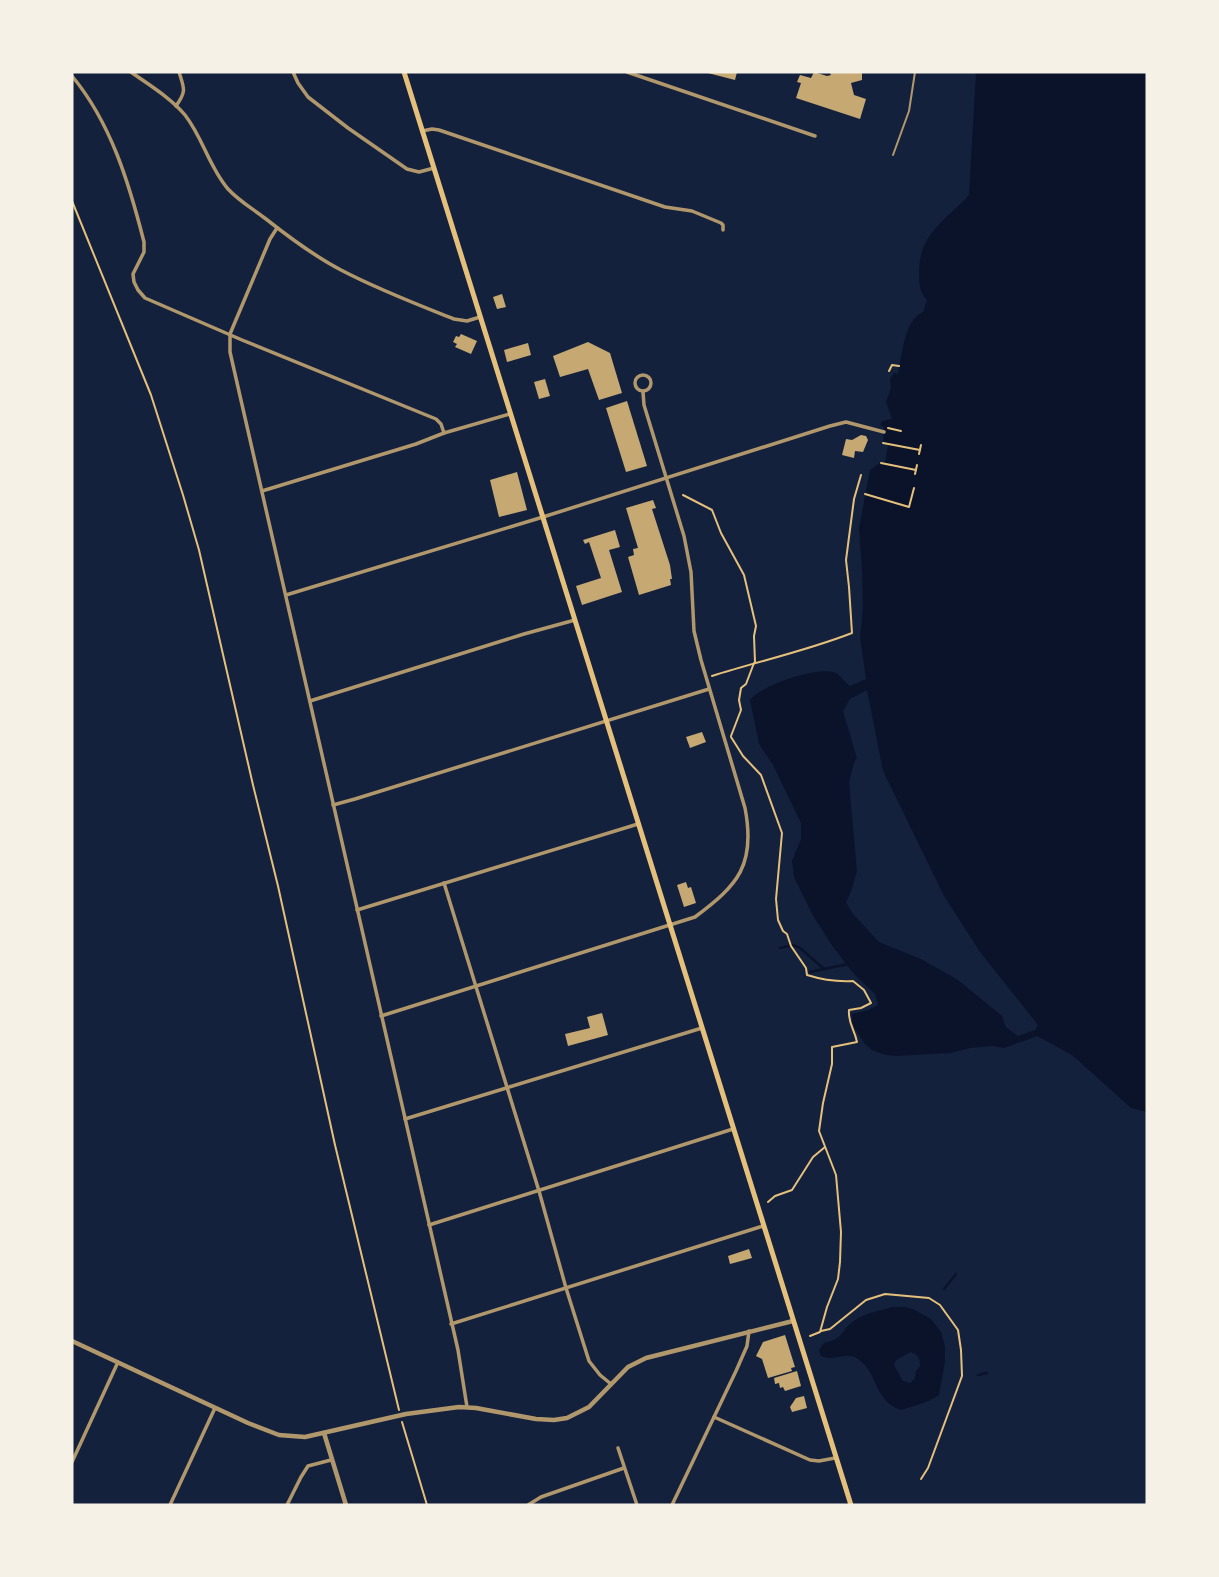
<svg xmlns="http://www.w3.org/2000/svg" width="1219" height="1577" font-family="Mulish,sans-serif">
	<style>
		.water { fill: #0b132b; fill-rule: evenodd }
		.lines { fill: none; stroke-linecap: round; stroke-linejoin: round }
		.stream { stroke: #0b132b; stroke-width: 2.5 }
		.building { fill: #c6a872 }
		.path { stroke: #e5c07b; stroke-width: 2 }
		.service { stroke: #b1986c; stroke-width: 2 }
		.minor { stroke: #b1986c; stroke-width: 3.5 }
		.tertiary { stroke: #b1986c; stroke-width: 4.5 }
		.secondary { stroke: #e5c07b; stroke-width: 5 }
	</style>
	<rect width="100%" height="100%" fill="#14213d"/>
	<g class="water">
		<path d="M 976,72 L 1147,72 L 1147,1112 L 1131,1108 L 1072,1055 L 1037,1036 L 1004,1048 L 993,1046 L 970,1048 L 951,1053 L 897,1056 L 885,1055 L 872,1050 L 865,1044 L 855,1029 L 852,1021 L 852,1014 L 868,1010 L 878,1005 L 875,994 L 852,972 L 831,944 L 812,914 L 794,877 L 792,861 L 801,839 L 801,823 L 773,765 L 759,744 L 750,700 C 762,685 814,667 833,672 C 841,674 844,682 850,686 L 866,679 L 860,637 L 863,607 L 862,570 L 859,528 L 870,470 L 881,462 L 885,462 L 888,445 L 883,443 L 884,427 L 880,425 L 882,421 L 892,419 L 886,402 L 891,388 L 890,379 L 894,373 L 898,374 C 902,355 904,320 923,312 L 927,300 C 920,292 919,286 919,275 C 918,234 943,223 969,195 ZM 867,690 L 883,771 L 944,896 L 980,952 L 1038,1025 L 1035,1030 L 1018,1036 L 1006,1027 L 1002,1016 L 958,980 L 921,959 L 879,942 L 853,914 L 846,902 L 851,892 L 857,871 L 849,782 L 854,763 L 857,758 L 843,711 L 850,699 Z"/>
		<path d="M 892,1307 L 905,1307 L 913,1309 L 931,1319 L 941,1332 L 945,1346 L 945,1362 L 939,1395 C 928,1403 913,1406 901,1410 C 874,1402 878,1372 858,1359 C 846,1351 831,1363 820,1355 L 819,1350 L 824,1343 C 844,1338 838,1335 850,1324 C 860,1314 879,1311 892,1307 ZM 911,1352 C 918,1355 920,1358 920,1366 L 916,1371 L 915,1378 L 910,1383 L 903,1381 L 894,1365 L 896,1360 Z"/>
	</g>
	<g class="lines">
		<g class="stream">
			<path d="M 780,948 L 793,945 L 800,948 L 824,969"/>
			<path d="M 810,972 L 848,964"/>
			<path d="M 944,1289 L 956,1274"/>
			<path d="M 978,1375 L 987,1373"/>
		</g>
	</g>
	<g class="building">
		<path d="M 704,72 L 737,72 L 735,80 Z"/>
		<path d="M 814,72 L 827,76 L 831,75 L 830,73 L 833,72 L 862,72 L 862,80 L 851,83 L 854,95 L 866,99 L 860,119 L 796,98 L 801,83 L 797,82 L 800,75 L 811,78 Z"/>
		<path d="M 502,294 L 506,307 L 497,309 L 493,297 Z"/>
		<path d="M 461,334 L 477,341 L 471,354 L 455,347 L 457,344 L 453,342 L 456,336 L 459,337 Z"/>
		<path d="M 588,342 L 610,353 L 622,393 L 599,400 L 588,369 L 560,377 L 553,356 Z"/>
		<path d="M 528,343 L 531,355 L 507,362 L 504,350 Z"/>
		<path d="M 545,379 L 550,396 L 539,399 L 534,382 Z"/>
		<path d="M 627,401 L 647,466 L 626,472 L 606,408 Z"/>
		<path d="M 861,435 L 866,436 L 868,440 L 863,452 L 855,451 L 854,458 L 842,455 L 846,439 L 852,440 Z"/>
		<path d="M 517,472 L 527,510 L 499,517 L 490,480 Z"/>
		<path d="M 653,500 L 656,508 L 652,509 L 670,565 L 672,579 L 670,579 L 671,585 L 639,595 L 628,557 L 634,555 L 633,549 L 638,548 L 626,508 Z"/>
		<path d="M 615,530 L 620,547 L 609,550 L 622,592 L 582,605 L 576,586 L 601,578 L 589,542 L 585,544 L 583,540 Z"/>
		<path d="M 702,732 L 706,742 L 690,748 L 686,737 Z"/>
		<path d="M 686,882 L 688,888 L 691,887 L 696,903 L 684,907 L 677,885 Z"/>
		<path d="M 602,1013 L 608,1035 L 568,1046 L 565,1034 L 590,1028 L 587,1017 Z"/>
		<path d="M 749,1249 L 752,1258 L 730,1264 L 728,1256 Z"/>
		<path d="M 785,1335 L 795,1367 L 791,1368 L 792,1371 L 768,1378 L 762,1359 L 756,1356 L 763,1342 Z"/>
		<path d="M 797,1371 L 801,1386 L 785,1391 L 783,1387 L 780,1388 L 779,1383 L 775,1384 L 774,1378 Z"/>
		<path d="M 804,1396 L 807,1408 L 792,1412 L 790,1407 L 796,1398 Z"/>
	</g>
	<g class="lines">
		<g class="path">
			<path d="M 72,201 L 151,395 L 183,495 L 199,550 L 253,785 L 278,886 L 335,1145 L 399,1410"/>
			<path d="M 889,371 L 892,365 L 899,366"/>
			<path d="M 888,428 L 901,431"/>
			<path d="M 883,443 L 920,450"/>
			<path d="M 919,454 L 921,445"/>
			<path d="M 881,463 L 916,470"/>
			<path d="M 915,474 L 917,465"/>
			<path d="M 865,494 L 909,507 L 914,488"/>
			<path d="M 683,495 L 712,510 L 721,533 L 744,575 L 756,626 L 754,636 L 755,662"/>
			<path d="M 712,676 C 759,661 806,651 852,633 L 849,587 L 846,560 L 854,499 L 861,475"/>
			<path d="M 731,736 L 741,710 L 739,700 L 741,688 L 746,684 L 754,663"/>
			<path d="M 731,737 L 743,756 L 761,775 L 782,833 L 776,899 L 778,920 L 783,931 L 787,934 L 791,946 L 806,968 L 807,975 C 823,980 837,982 853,981 L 864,990 L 871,1003 L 861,1008 L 849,1010 C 848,1024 854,1028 857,1042 L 832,1047 L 832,1064 L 823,1103 L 819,1131 L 836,1175 L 841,1232 L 840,1262 L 838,1279 L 827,1307 L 820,1332 L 810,1336"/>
			<path d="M 768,1202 L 775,1196 L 792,1190 L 813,1157 L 825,1147"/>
			<path d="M 821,1331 L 830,1329 L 866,1300 L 885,1294 L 929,1298 L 940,1305 L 958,1330 L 961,1350 L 962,1376 L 928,1468 L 921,1479"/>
			<path d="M 402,1422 L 427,1505"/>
		</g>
		<path class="service" d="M 893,155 L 909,111 L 915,72"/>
		<g class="minor">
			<path d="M 131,72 C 149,85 171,98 185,115 C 203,138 209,167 228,189 C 239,201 253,209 266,219 C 290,238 314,256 341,270 C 377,289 416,304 454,319 L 467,321 L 480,317"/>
			<path d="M 293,72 L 298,83 L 308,97 L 348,128 L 407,169 L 419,172 L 434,168"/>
			<path d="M 627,72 L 815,136"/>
			<path d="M 72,76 C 111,123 129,183 144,242 L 144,252 L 133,274 L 134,282 L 138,290 L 145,298 L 242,340 L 436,419 L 441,424 L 444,433"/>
			<path d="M 176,106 C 187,91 184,88 179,72"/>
			<path d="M 422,131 L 432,129 L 439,130 L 665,207 L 692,211 L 721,223 L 723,225 L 723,230"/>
			<path d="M 277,228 L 270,239 L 230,334 L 230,352 L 458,1350 L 467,1407"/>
			<circle cx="643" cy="383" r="8"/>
			<path d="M 262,491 L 416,444 L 444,433 L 510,414"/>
			<path d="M 286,595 L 543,517 L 830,426 L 846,422 L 884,432"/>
			<path d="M 310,701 L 524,634 L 575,620"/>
			<path d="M 333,805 L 355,799 L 709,689"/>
			<path d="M 444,883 L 539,1191 L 566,1288 L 589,1361 L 600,1375 L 611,1384"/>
			<path d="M 357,910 L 638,824"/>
			<path d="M 381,1016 L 695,917 C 738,885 756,865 745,808 L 701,660 L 694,631 L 691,572 L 684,536 L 644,405 L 643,392"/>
			<path d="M 405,1119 L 702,1028"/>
			<path d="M 429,1225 L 733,1129"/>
			<path d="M 451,1324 L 763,1226"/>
			<path d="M 714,1417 L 810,1460 L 819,1461 L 835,1458"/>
			<path d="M 618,1448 L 637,1505"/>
			<path d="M 72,1462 L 118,1362"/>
			<path d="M 170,1505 L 215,1408"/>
			<path d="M 287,1505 L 301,1477 L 308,1466 L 331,1460"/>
			<path d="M 528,1505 L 541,1497 L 624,1468"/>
			<path d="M 672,1505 L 736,1371 L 747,1346 L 749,1331"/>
		</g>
		<g class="tertiary">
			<path d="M 72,1341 L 248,1423 L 279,1435 L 305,1437 L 406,1414 L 459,1407 L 476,1408 L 536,1419 L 554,1420 L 567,1418 L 589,1407 L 628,1367 L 646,1358 L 793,1321"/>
			<path d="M 324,1433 L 346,1505"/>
		</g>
		<path class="secondary" d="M 404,72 L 851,1505"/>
	</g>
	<rect width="1219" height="1577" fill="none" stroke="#f6f1e7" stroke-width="147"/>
</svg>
